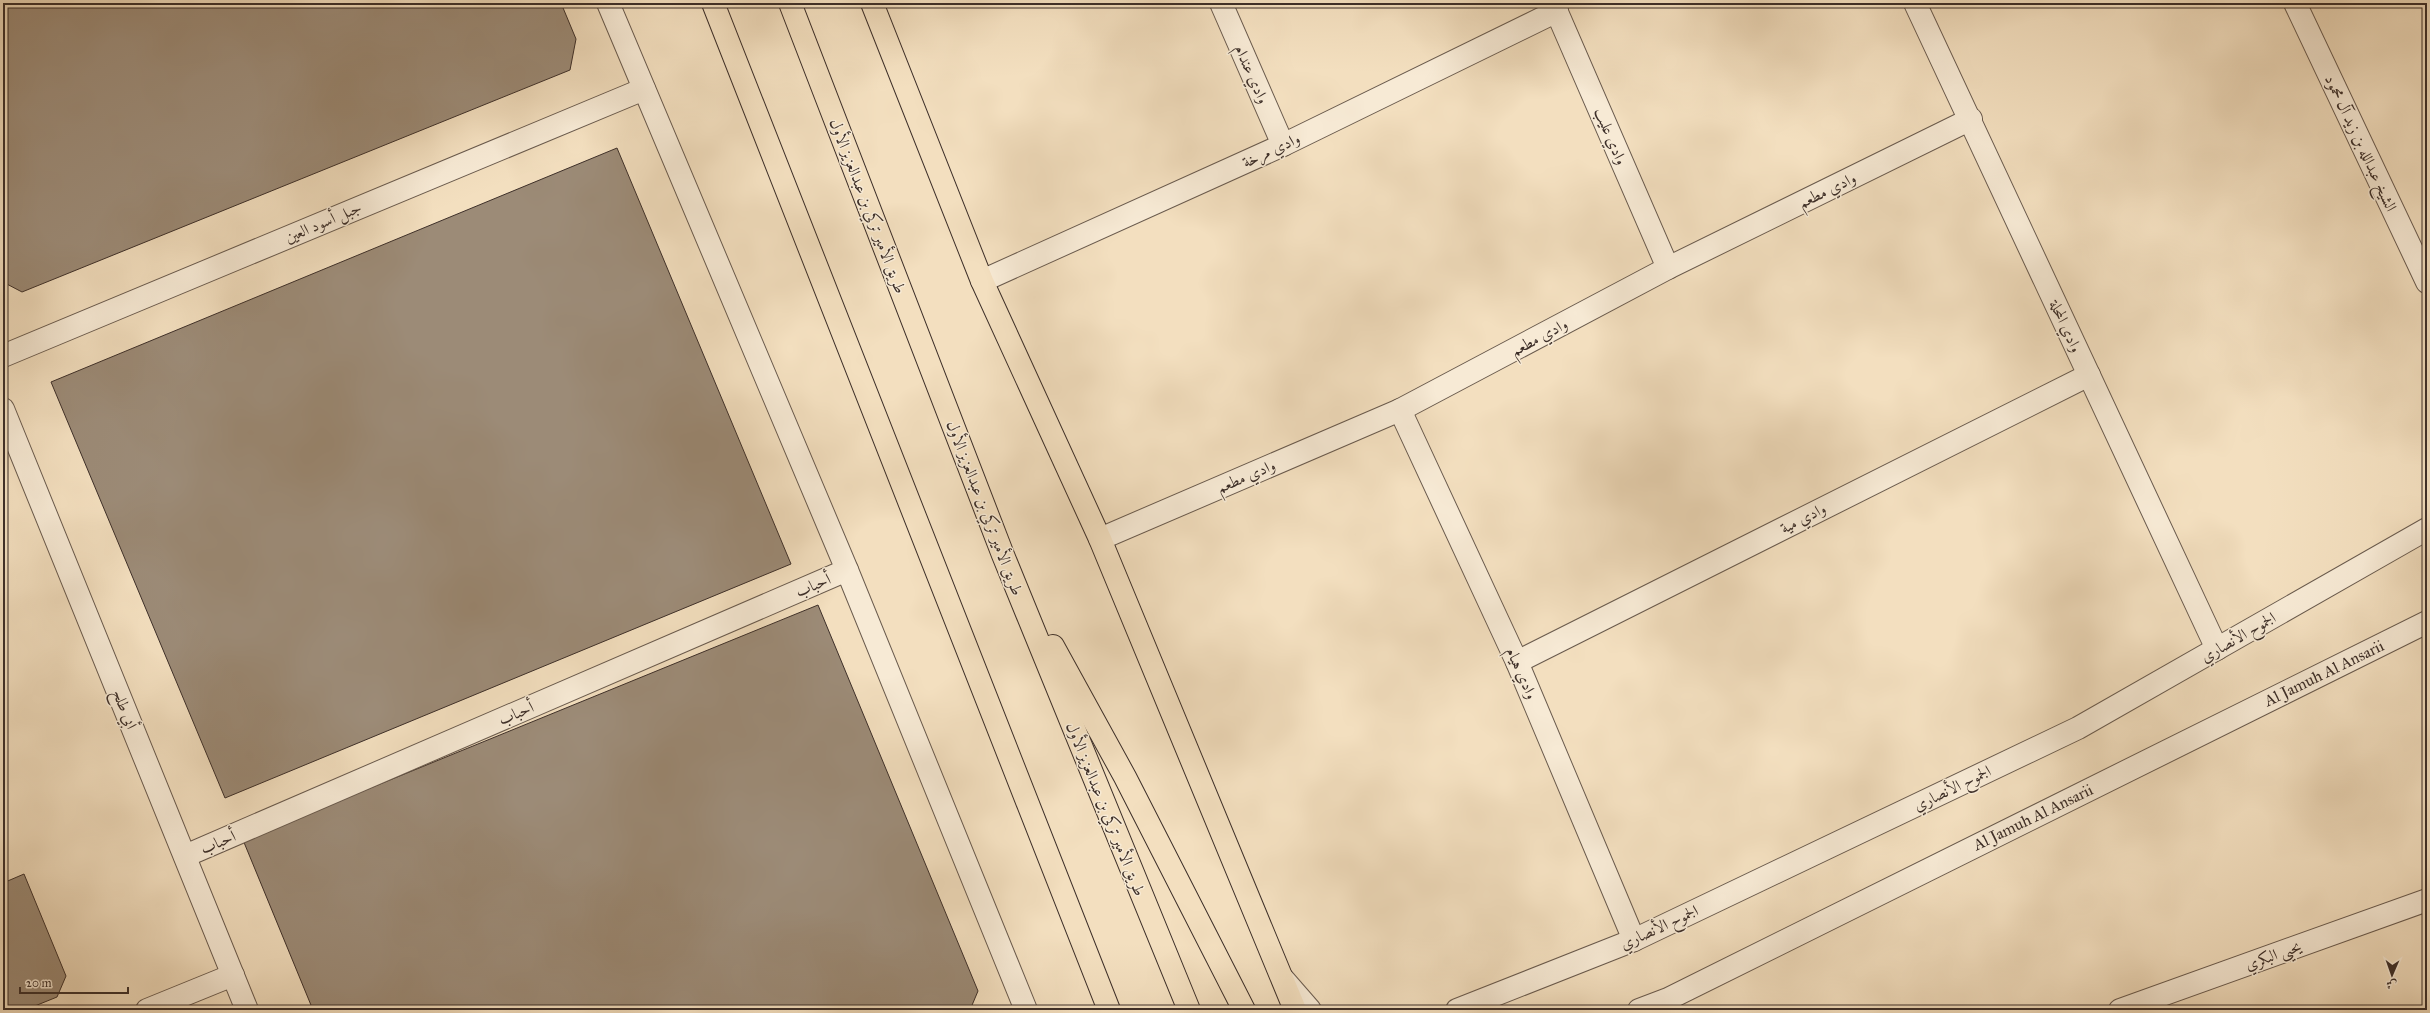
<svg xmlns="http://www.w3.org/2000/svg" width="2430" height="1013" font-family="'IM FELL Great Primer',Amiri,serif">
	<style>
		.building { fill: #9c8b77; stroke: #3d2f29 }
		.lines { fill: none; stroke-linecap: round; stroke-linejoin: round }
		.minor-casing { stroke: #6a5b4e; stroke-width: 24 }
		.major-casing { stroke: #3d2f29; stroke-width: 24 }
		.minor { stroke: #f7ead5; stroke-width: 22 }
		.major { stroke: #f3dfbf; stroke-width: 22 }
		.labels { text-anchor: middle; dominant-baseline: central; stroke-width: 3; stroke-linejoin: round; paint-order: stroke }
		.street-label { font-size: 16px; fill: #3d2f29; stroke: #f7ead5 }
	</style>
	<rect width="100%" height="100%" fill="#f3dfbf"/>
	<filter id="stains"><feTurbulence type="fractalNoise" baseFrequency=".005" numOctaves="4"/><feColorMatrix values="0 0 0 0 .2 0 0 0 0 .09 0 0 0 0 .02 0 0 0 .5 -.17"/></filter>
	<radialGradient id="worn" r=".72"><stop offset=".6" stop-color="#630" stop-opacity="0"/><stop offset="1" stop-color="#630" stop-opacity=".3"/></radialGradient>
	<g class="building">
		<path d="M 3,3 L 561,3 L 576,39 L 570,70 L 22,292 L 3,282 Z"/>
		<path d="M 617,148 L 791,564 L 225,798 L 51,382 Z"/>
		<path d="M 818,605 L 978,991 L 970,1010 L 313,1010 L 243,840 Z"/>
		<path d="M 24,874 L 66,976 L 57,997 L 25,1010 L 3,1010 L 3,883 Z"/>
	</g>
	<g class="lines">
		<defs>
			<g id="minor">
				<path d="M 608,3 L 847,570 L 1026,1010"/>
				<path d="M 1221,3 L 1283,145"/>
				<path d="M 1553,3 L 1668,268"/>
				<path d="M 1915,3 L 2217,649"/>
				<path d="M 2295,3 L 2427,282"/>
				<path d="M 982,281 L 1283,145 L 1557,11"/>
				<path d="M 3,356 L 644,89"/>
				<path d="M 3,409 L 247,1010"/>
				<path d="M 1400,410 L 1517,662 L 1634,940"/>
				<path d="M 1100,539 L 1400,410 L 1668,268 L 1971,119"/>
				<path d="M 1517,662 L 2089,375"/>
				<path d="M 185,856 L 847,570"/>
				<path d="M 1283,979 L 1310,1010"/>
				<path d="M 147,1010 L 233,975"/>
				<path d="M 1457,1010 L 1634,940 L 2078,728 L 2427,529"/>
				<path d="M 1639,1010 L 1668,999 L 2427,622"/>
				<path d="M 2120,1010 L 2427,900"/>
			</g>
			<g id="major">
				<path d="M 713,3 L 1109,1010"/>
				<path d="M 790,3 L 1003,555 L 1189,1010"/>
				<path d="M 872,3 L 982,281 L 1100,539 L 1295,1010"/>
				<path d="M 1053,646 L 1125,777 L 1244,1010"/>
			</g>
		</defs>
		<use href="#minor" class="minor-casing"/>
		<use href="#major" class="major-casing"/>
		<use href="#minor" class="minor"/>
		<use href="#major" class="major"/>
	</g>
	<g class="labels">
		<g class="street-label">
			<text transform="translate(1252 74) rotate(66)">وادي عندام</text>
			<text transform="translate(1611 136) rotate(67)">وادي عليب</text>
			<text transform="translate(2361 143) rotate(65)">الشيخ عبدالله بن زيد آل محمود</text>
			<text transform="translate(1271 150) rotate(-25)">وادي مرخة</text>
			<text transform="translate(1827 190) rotate(-26)">وادي مطعم</text>
			<text transform="translate(868 206) rotate(69)">طريق الأمير تركي بن عبدالعزيز الأول</text>
			<text transform="translate(323 222) rotate(-23)">جبل أسود العين</text>
			<text transform="translate(2066 326) rotate(65)">وادي المحلة</text>
			<text transform="translate(1539 337) rotate(-28)">وادي مطعم</text>
			<text transform="translate(1246 476) rotate(-23)">وادي مطعم</text>
			<text transform="translate(985 508) rotate(69)">طريق الأمير تركي بن عبدالعزيز الأول</text>
			<text transform="translate(1803 518) rotate(-27)">وادي مية</text>
			<text transform="translate(813 585) rotate(-23)">أحباب</text>
			<text transform="translate(2238 637) rotate(-30)">الجموح الأنصاري</text>
			<text transform="translate(1522 673) rotate(66)">وادي هيام</text>
			<text transform="translate(2324 673) rotate(-26)">Al Jamuh Al Ansarii</text>
			<text transform="translate(125 709) rotate(68)">أبي طلح</text>
			<text transform="translate(516 713) rotate(-23)">أحباب</text>
			<text transform="translate(1952 788) rotate(-26)">الجموح الأنصاري</text>
			<text transform="translate(1106 809) rotate(68)">طريق الأمير تركي بن عبدالعزيز الأول</text>
			<text transform="translate(2033 817) rotate(-26)">Al Jamuh Al Ansarii</text>
			<text transform="translate(218 842) rotate(-23)">أحباب</text>
			<text transform="translate(1659 927) rotate(-25)">الجموح الأنصاري</text>
			<text transform="translate(2273 955) rotate(-20)">يحيى البكري</text>
		</g>
	</g>
	<rect width="2430" height="1013" fill="none" stroke="#f3dfbf" stroke-width="16"/>
	<rect x="4" y="4" width="2422" height="1005" fill="none" stroke="#3d2f29" stroke-width="2"/>
	<rect x="8" y="8" width="2414" height="997" fill="none" stroke="#3d2f29"/>
	<g transform="translate(2392 975) rotate(182)" stroke="#f7ead5" stroke-width="3" paint-order="stroke">
	<path d="M0-3L7 15L0 10L-7 15Z" fill="#3d2f29"/>
	<text y="-6" font-size="11" font-weight="bold" text-anchor="middle" fill="#3d2f29">ش</text>
	</g>
	<path d="M20 987v6h108v-6" fill="none" stroke="#3d2f29" stroke-width="2"/>
	<text x="26" y="987" font-size="12" fill="#3d2f29" stroke="#f7ead5" stroke-width="3" paint-order="stroke">20 m</text>
	<rect width="100%" height="100%" filter="url(#stains)"/>
	<rect width="100%" height="100%" fill="url(#worn)"/>
</svg>
